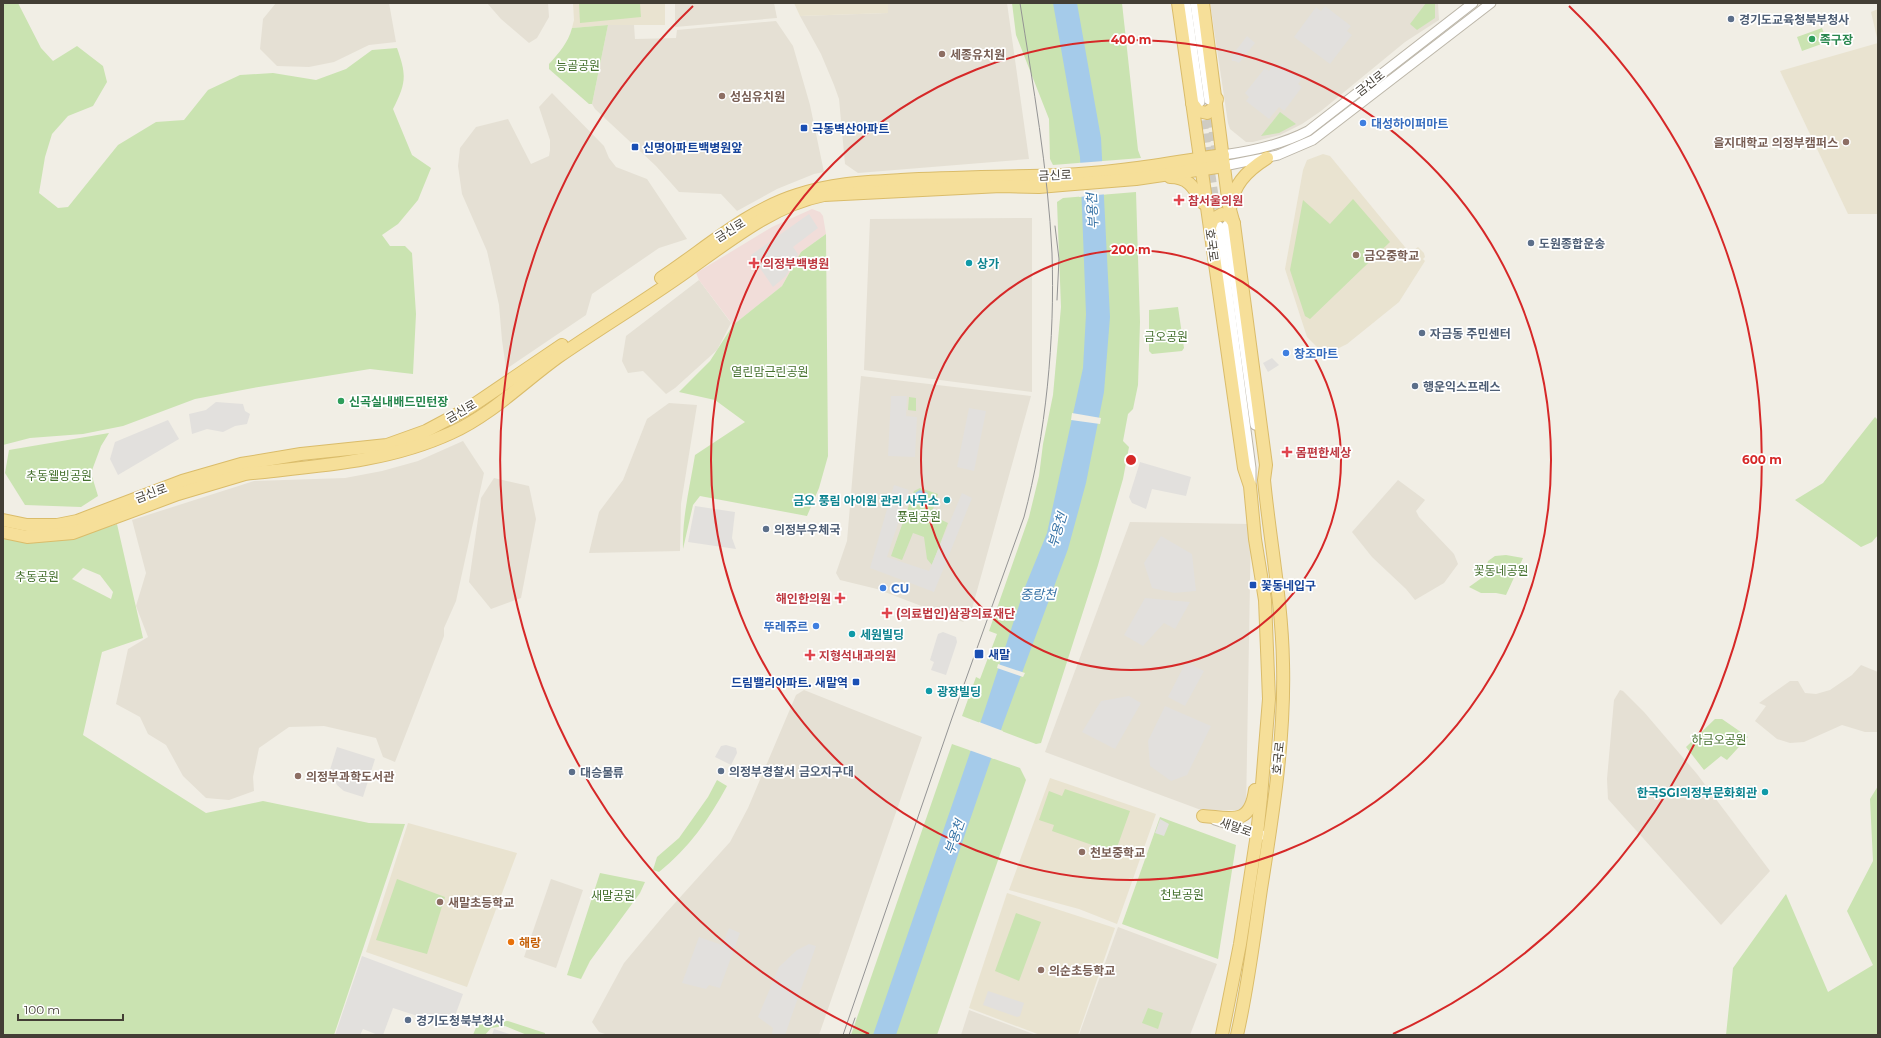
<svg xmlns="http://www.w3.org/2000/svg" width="1881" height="1038" font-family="Montserrat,'Noto Sans KR',sans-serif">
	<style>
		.residential { fill: #e5e0d4 }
		.education { fill: #e9e3d0 }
		.medical { fill: #f1ddd9 }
		.green { fill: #cae3b1; fill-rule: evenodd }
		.parking { fill: #e2e0dd }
		.water { fill: #a5cbea }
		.pier { fill: #f1eee5 }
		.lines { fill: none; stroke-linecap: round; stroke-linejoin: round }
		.minor-tunnel { stroke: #cecbc2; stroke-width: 9; stroke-dasharray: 9 4.5; stroke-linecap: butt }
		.minor-casing { stroke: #bcb6a9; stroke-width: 11 }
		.major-casing { stroke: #dabc6a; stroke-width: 14 }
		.minor { stroke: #fff; stroke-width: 9 }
		.major { stroke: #f6df99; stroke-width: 12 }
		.tram { stroke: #949494; stroke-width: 1 }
		.ring { fill: none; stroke: #d62828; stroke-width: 2 }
		.service-dot { fill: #5c6f8a; stroke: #fff; stroke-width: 1.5 }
		.leisure-dot { fill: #2e9e5b; stroke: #fff; stroke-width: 1.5 }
		.education-dot { fill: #8d6e63; stroke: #fff; stroke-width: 1.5 }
		.shop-dot { fill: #3f7fe0; stroke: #fff; stroke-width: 1.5 }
		.transit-dot { fill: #1a4fb4; stroke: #fff; stroke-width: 1.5 }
		.health-dot { fill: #e0444e; stroke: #fff; stroke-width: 1.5 }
		.culture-dot { fill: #0f9aa8; stroke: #fff; stroke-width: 1.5 }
		.food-dot { fill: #e8710a; stroke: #fff; stroke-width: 1.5 }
		.labels { text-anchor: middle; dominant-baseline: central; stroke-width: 3.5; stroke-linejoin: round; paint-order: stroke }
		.service-label { font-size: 12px; font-weight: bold; fill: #4e5e75; stroke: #fff; text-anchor: start }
		.leisure-label { font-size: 12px; font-weight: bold; fill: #27864d; stroke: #fff; text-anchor: start }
		.education-label { font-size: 12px; font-weight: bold; fill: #785e54; stroke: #fff; text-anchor: start }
		.park-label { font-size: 12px; fill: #44702d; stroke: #fff }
		.street-label { font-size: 12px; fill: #433e35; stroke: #fff }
		.shop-label { font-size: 12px; font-weight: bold; fill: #366cbe; stroke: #fff; text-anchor: start }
		.transit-label { font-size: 12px; font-weight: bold; fill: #164399; stroke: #fff; text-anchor: start }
		.health-label { font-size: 12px; font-weight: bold; fill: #be3a42; stroke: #fff; text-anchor: start }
		.culture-label { font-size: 12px; font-weight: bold; fill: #0d838f; stroke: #fff; text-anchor: start }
		.food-label { font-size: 12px; font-weight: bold; fill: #c56008; stroke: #fff; text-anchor: start }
		.water-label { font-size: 13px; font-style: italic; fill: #3773a6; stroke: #fff }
		.centre { fill: #d62828; stroke: #fff; stroke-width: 2 }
		.ring-label { font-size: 12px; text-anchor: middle; font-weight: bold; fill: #d62828; stroke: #fff; stroke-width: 3.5; stroke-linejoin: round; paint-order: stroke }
	</style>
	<rect width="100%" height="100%" fill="#f1eee5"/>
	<g class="residential">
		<path d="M 276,3 L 389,3 L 396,42 L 369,45 L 334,62 L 309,67 L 277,66 L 260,49 L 263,19 Z"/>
		<path d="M 487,3 L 548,3 L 549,17 L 537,38 L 529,43 L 501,19 Z"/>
		<path d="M 675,3 L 774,3 L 777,18 L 675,27 Z"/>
		<path d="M 888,3 L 1007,3 L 1029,159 L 858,173 L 845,164 L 839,99 L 834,85 L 821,54 L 800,16 L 888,13 Z"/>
		<path d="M 1210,3 L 1438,3 L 1439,20 L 1405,42 L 1321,111 L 1302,124 L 1280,135 L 1253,142 L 1246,142 L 1230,129 L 1228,123 Z"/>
		<path d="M 776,21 L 793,46 L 810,105 L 824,172 L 814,174 L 777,189 L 737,211 L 721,194 L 679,192 L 656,166 L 595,109 L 592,104 L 608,25 L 634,25 L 635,39 L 676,38 L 677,30 Z"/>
		<path d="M 552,93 L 604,146 L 609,158 L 616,167 L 647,179 L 687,239 L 659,248 L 592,294 L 586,315 L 506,369 L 502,340 L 499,305 L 487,251 L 462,194 L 458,166 L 460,148 L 476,127 L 508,119 L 531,164 L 549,156 L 550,150 L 550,140 L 539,107 Z"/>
		<path d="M 1032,218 L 1032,392 L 864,370 L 870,219 Z"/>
		<path d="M 699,280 L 731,323 L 717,350 L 675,388 L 666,394 L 643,371 L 628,373 L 622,361 L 626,336 Z"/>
		<path d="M 861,376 L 1031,396 L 970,616 L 963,622 L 877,589 L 840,580 L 836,573 L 847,541 Z"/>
		<path d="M 669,403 L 697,405 L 681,504 L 680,551 L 589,553 L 599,512 L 623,480 L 647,419 Z"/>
		<path d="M 463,441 L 484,473 L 456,601 L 444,628 L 444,636 L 395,762 L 383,757 L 376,738 L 324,726 L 289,727 L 259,748 L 253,777 L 254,791 L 229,800 L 206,798 L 183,776 L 166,745 L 148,734 L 140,717 L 116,704 L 128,649 L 148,637 L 136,606 L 146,573 L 132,520 L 254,481 L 345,478 L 382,471 L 418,461 Z"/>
		<path d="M 494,478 L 529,486 L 536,519 L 521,598 L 491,609 L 469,582 L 481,498 Z"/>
		<path d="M 1398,480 L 1425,500 L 1416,511 L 1419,517 L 1454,554 L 1458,564 L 1444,583 L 1415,600 L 1406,589 L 1372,557 L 1352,532 Z"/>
		<path d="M 1130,522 L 1251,524 L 1246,810 L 1201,810 L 1045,752 Z"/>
		<path d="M 1861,665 L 1878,672 L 1878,732 L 1865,732 L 1842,725 L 1804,742 L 1790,743 L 1777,739 L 1755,721 L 1766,706 L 1759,703 L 1790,681 L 1798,681 L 1805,693 L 1816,694 L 1830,690 L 1852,675 Z"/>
		<path d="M 804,690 L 922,737 L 819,1035 L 608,1035 L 599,1032 L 592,1022 L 624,963 L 665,914 L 730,842 L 748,808 L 796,695 Z"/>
		<path d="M 1620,690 L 1623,691 L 1644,712 L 1697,774 L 1770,871 L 1721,925 L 1608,799 L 1607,779 L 1614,700 Z"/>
		<path d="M 551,879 L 583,890 L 556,968 L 524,957 Z"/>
		<path d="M 1118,927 L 1217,964 L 1190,1035 L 1079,1035 Z"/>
		<path d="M 969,1010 L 1036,1035 L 961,1035 Z"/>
	</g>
	<g class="education">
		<path d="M 573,3 L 665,3 L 665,25 L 608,25 L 572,28 L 574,20 Z"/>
		<path d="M 794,3 L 888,3 L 888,13 L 800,16 Z"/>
		<path d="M 1878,9 L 1878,42 L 1871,12 Z"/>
		<path d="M 1878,43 L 1878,214 L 1848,214 L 1780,71 Z"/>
		<path d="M 1323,154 L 1330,156 L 1409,252 L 1413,251 L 1418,247 L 1424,253 L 1425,257 L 1423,259 L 1425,261 L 1399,302 L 1347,344 L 1325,355 L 1307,337 L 1285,269 L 1303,170 L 1307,160 Z"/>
		<path d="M 1050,778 L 1156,814 L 1117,924 L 1079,909 L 1009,890 Z"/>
		<path d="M 408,823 L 517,853 L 467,987 L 366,952 Z"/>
		<path d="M 1007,893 L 1115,928 L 1078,1035 L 1040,1035 L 969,1008 Z"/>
	</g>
	<path class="medical" d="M 812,209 L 820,212 L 823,216 L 826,234 L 801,252 L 782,286 L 733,325 L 699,280 L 696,273 L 772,227 Z"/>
	<g class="green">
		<path d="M 3,3 L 18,3 L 41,48 L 53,61 L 77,46 L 103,66 L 107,82 L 93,106 L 68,116 L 52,134 L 45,157 L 39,193 L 58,208 L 68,207 L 118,145 L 156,122 L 184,120 L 208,90 L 240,75 L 273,73 L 316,80 L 346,69 L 372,50 L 397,48 C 407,76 406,83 393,109 L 412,155 L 431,168 L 418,200 L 398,224 L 382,235 L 390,246 L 405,246 L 412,253 L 416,314 L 413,374 L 370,369 L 253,388 L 195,399 L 123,426 L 83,434 L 30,438 L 3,445 Z"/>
		<path d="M 579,3 L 640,3 L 641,17 L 580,23 Z"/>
		<path d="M 1012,3 L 1122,3 L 1138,150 L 1141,158 L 1053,165 L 1050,159 L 1049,119 L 1016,35 Z"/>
		<path d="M 1426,3 L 1435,3 L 1435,18 L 1417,30 L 1410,24 Z"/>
		<path d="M 608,25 L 592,104 L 589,104 L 549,69 L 549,64 C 559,53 568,43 572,28 Z"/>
		<path d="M 1822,28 L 1827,42 L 1802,51 L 1797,37 Z"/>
		<path d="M 1280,112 L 1296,124 L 1279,133 L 1261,136 Z"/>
		<path d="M 1136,192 L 1140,322 L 1138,385 L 1133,409 L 1128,414 L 1123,441 L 1129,447 L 1123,479 L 1098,565 L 1041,743 L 1036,744 L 962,716 L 976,677 L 980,679 L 997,634 L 989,631 L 1029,517 L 1039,476 L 1043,444 L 1053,395 L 1061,307 L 1057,202 L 1063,198 Z"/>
		<path d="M 1353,199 L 1390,242 L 1310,319 L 1305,316 L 1290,270 L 1303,200 L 1330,224 Z"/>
		<path d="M 826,234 L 828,456 L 819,488 L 807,516 L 700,496 L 693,505 L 683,549 C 682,517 690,486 695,455 L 745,422 L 715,400 L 679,392 L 710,361 L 733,325 L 782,286 L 801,252 Z"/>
		<path d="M 1178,307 L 1184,348 L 1182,351 L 1152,354 L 1149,351 L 1149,310 Z"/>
		<path d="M 909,397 L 916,398 L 916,411 L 908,410 Z"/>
		<path d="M 1875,417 L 1878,420 L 1878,535 L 1872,542 L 1861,547 L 1795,500 L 1823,483 Z"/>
		<path d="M 109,433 L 101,446 L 91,473 L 98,496 L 81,507 L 25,505 L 5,473 L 9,450 Z"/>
		<path d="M 920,488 L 938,494 L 931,515 L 948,523 L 932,565 L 927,559 L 924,537 L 913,533 L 902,560 L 891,556 L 914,491 Z"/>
		<path d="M 117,524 L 143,638 L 102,652 L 83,735 L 206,813 L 263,801 L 369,823 L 405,824 L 334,1035 L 3,1035 L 3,537 L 78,536 ZM 83,568 L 100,575 L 113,592 L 111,599 L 72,579 Z"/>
		<path d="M 1506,555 L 1523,558 L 1506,595 L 1496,593 L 1481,593 L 1469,587 L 1483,577 L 1488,561 L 1495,556 Z"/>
		<path d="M 1715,719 L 1722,719 L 1748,737 L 1727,760 L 1721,756 L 1704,770 L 1686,747 Z"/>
		<path d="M 952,744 L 1020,768 L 1026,780 L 937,1035 L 851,1035 Z"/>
		<path d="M 717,780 L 727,786 C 709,819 689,848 659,872 L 653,870 L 657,857 L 679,838 L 708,797 Z"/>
		<path d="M 1878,786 L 1878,1035 L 1726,1035 L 1733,968 L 1786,894 L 1828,992 L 1873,965 L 1847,911 L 1873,861 L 1870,799 Z"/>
		<path d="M 1065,789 L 1130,811 L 1115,853 L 1052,831 L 1054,825 L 1039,820 L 1049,791 L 1062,796 Z"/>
		<path d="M 1160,817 L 1236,845 L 1218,959 L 1122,924 Z"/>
		<path d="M 600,873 L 645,882 L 640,893 L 590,961 L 581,979 L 567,975 Z"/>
		<path d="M 397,879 L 445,897 L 427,954 L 376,940 Z"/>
		<path d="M 1016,913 L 1041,922 L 1019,981 L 995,971 Z"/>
		<path d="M 1148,1008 L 1163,1013 L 1158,1029 L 1142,1023 Z"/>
		<path d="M 481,1015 L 500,1021 L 508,1021 L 545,1033 L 545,1035 L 527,1035 L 505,1026 L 491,1028 L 485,1035 L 473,1035 Z"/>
	</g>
	<g class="parking">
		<path d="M 1325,6 L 1351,26 L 1347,31 L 1352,35 L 1330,64 L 1294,37 L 1316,7 L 1321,11 Z"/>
		<path d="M 1247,36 L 1255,43 L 1239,63 L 1235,61 L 1232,61 L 1231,57 Z"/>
		<path d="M 1282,64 L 1301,80 L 1298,84 L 1302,87 L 1284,111 L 1279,107 L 1269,119 L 1246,101 L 1249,97 L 1245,93 L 1265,68 L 1269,71 L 1273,65 L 1278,69 Z"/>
		<path d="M 809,214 L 818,228 L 793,247 L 798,254 L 786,276 L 773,287 L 751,255 Z"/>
		<path d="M 1272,358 L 1279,365 L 1268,372 L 1263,363 Z"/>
		<path d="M 891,396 L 907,396 L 906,416 L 917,417 L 915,457 L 888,456 Z"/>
		<path d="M 216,402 L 243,404 L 245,411 L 250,414 L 247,424 L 235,426 L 223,432 L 207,429 L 192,434 L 189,414 L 206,410 Z"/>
		<path d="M 969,408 L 986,411 L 974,471 L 957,467 Z"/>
		<path d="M 168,420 L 179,439 L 118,475 L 110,459 L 115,442 Z"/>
		<path d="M 1140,462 L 1191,477 L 1186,496 L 1152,489 L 1146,509 L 1132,503 L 1129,497 Z"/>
		<path d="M 894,485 L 909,490 L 887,557 L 929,571 L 962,493 L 972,498 L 934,592 L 870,568 Z"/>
		<path d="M 695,506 L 735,512 L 732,538 L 736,549 L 688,542 Z"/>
		<path d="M 1161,536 L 1192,554 L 1196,591 L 1174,593 L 1152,588 L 1144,563 Z"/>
		<path d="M 1145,598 L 1190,602 L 1175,629 L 1164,623 L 1143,646 L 1124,635 Z"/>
		<path d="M 943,632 L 956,637 L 957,642 L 946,675 L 931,670 L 934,662 L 930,660 L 938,634 Z"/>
		<path d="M 1186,662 L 1204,671 L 1185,706 L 1168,697 Z"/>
		<path d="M 1129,696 L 1141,703 L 1115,749 L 1082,732 L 1101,701 Z"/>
		<path d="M 1165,706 L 1211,726 L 1187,775 L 1171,781 L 1150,766 L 1148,741 Z"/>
		<path d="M 726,745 L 736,748 L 737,753 L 731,765 L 715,757 L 721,746 Z"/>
		<path d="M 337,747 L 375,759 L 363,797 L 344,791 L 337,785 L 333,776 L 329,773 Z"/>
		<path d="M 1160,819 L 1169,824 L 1164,836 L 1155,833 Z"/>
		<path d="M 729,928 L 740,933 L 720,988 L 709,985 L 706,989 L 682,983 L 699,937 L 722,945 Z"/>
		<path d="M 809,944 L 816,946 L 785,1035 L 772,1034 L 773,1028 L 758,1017 L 779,967 L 797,950 Z"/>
		<path d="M 362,956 L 463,994 L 451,1027 L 393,1008 L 383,1035 L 378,1035 L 363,1029 L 360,1035 L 335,1035 Z"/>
		<path d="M 988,991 L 1024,1003 L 1020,1016 L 1017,1017 L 983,1005 Z"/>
		<path d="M 494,1029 L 512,1035 L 492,1035 Z"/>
	</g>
	<g class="water">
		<path d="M 1053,3 L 1077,3 L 1101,138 L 1110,317 L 1104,392 L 1086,483 L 1068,549 L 1003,724 L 896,1035 L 873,1035 L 985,709 L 1025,587 L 1047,533 L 1083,368 L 1086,314 L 1080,157 Z"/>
		<path d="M 920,490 L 928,493 L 926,498 L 918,502 L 913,500 L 915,493 Z"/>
	</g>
	<g class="pier">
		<path d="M 1104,161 L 1107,194 L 1079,197 L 1078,163 Z"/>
		<path d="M 1072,413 L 1101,418 L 1100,424 L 1071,420 Z"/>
		<path d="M 998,664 L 1025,673 L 1023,677 L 997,668 Z"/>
		<path d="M 979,722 L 1003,731 L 994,759 L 969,750 Z"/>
	</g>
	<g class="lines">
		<g class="minor-tunnel">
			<path d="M 1209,105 L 1216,150"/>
			<path d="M 1201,107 L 1218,223"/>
		</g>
		<defs>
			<g id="minor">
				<path d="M 1186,3 L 1200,102"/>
				<path d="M 1195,3 L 1209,100"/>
				<path d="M 1223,155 C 1253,151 1281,145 1308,131 L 1473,3"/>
				<path d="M 1224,166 L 1278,155 L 1313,140 L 1491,3"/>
				<path d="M 1227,225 L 1255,425"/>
				<path d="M 1219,226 L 1251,468 L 1251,482"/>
				<path d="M 1215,820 L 1262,835"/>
			</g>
			<g id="major">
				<path d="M 1178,3 L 1244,468 L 1250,486 L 1255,539 L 1265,600 L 1269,699 L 1261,797 L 1257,834 L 1240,944 L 1222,1035"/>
				<path d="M 1203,3 L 1229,206 L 1234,224 L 1266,465 L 1264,480 C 1270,541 1282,602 1283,663 C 1285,738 1273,814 1261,889 C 1254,937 1248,987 1237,1035"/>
				<path d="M 1192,103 L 1198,111 L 1207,113 L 1214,108 L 1217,99"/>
				<path d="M 1170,177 C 1189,177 1194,188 1203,203"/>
				<path d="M 1232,204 C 1233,183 1251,168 1267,158"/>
				<path d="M 1210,227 L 1213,219 L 1222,214 L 1230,217 L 1234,223"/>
				<path d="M 661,278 C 705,249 746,211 797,195 C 833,183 865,182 901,180 C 955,177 1008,177 1061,175 C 1116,173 1169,163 1223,155"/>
				<path d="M 3,520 L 27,525 L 57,525 L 77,521 L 182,481 L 241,464 L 301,454 L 387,445 L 426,431 L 469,408 L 562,345"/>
				<path d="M 3,532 L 27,537 L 73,533 L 178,494 L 245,474 C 315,466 386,463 451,433 C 491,415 522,383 558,357 C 600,328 645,301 687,271 C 728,242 773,205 824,195 L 1001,186 L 1039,187 L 1062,185 L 1136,179 L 1224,166"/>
				<path d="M 1203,816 C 1232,818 1250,826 1255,790"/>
			</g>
		</defs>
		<use href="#minor" class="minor-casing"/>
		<use href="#major" class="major-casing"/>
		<use href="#minor" class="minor"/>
		<use href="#major" class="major"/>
		<g class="tram">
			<path d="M 1055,226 L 1059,259 L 1057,300"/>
			<path d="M 843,1035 L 952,718 L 1024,517 C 1046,434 1055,339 1052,253 C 1048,169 1033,86 1020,3"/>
			<path d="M 849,1035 L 855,1018"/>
		</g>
	</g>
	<g class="ring">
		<circle cx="1131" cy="460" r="210"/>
		<circle cx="1131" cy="460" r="420"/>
		<path d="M869 1034A631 631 0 0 1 693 6M1569 6A631 631 0 0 1 1393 1034"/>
	</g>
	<g class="service-dot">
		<circle cx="1731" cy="19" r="4"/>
		<circle cx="1531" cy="243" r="4"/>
		<circle cx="1422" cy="333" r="4"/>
		<circle cx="1415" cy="386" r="4"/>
		<circle cx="766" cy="529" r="4"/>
		<circle cx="721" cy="771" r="4"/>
		<circle cx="572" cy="772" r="4"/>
		<circle cx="408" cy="1020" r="4"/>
	</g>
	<g class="leisure-dot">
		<circle cx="1812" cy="39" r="4"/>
		<circle cx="341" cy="401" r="4"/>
	</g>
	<g class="education-dot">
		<circle cx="942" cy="54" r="4"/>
		<circle cx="722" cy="96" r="4"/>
		<circle cx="1846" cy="142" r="4"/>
		<circle cx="1356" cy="255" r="4"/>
		<circle cx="298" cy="776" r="4"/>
		<circle cx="1082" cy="852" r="4"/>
		<circle cx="440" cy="902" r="4"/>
		<circle cx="1041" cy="970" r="4"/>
	</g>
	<g class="shop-dot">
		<circle cx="1363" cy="123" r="4"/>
		<circle cx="1286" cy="353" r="4"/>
		<circle cx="883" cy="588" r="4"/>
		<circle cx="816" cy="626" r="4"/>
	</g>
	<g class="transit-dot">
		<rect x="800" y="124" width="8" height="8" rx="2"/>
		<rect x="631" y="143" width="8" height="8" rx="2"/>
		<rect x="1249" y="581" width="8" height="8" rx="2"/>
		<rect x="974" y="649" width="10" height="10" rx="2"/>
		<rect x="852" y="678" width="8" height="8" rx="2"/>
	</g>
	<g class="health-dot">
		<path d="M1177 194h4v4h4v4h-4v4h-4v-4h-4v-4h4z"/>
		<path d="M752 257h4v4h4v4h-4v4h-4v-4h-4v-4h4z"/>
		<path d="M1285 446h4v4h4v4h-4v4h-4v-4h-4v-4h4z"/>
		<path d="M838 592h4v4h4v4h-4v4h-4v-4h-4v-4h4z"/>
		<path d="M885 607h4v4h4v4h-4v4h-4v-4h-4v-4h4z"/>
		<path d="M808 649h4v4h4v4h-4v4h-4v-4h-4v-4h4z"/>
	</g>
	<g class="culture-dot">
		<circle cx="969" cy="263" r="4"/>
		<circle cx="947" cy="500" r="4"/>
		<circle cx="852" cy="634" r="4"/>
		<circle cx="929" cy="691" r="4"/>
		<circle cx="1765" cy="792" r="4"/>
	</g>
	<circle class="food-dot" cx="511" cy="942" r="4"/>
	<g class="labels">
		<g class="service-label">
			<text x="1739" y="19">경기도교육청북부청사</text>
			<text x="1539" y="243">도원종합운송</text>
			<text x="1430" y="333">자금동 주민센터</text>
			<text x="1423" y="386">행운익스프레스</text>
			<text x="774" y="529">의정부우체국</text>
			<text x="729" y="771">의정부경찰서 금오지구대</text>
			<text x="580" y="772">대승물류</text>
			<text x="416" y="1020">경기도청북부청사</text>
		</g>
		<g class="leisure-label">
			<text x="1820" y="39">족구장</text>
			<text x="349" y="401">신곡실내배드민턴장</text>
		</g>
		<g class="education-label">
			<text x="950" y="54">세종유치원</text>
			<text x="730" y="96">성심유치원</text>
			<text x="1838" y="142" text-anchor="end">을지대학교 의정부캠퍼스</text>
			<text x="1364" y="255">금오중학교</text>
			<text x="306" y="776">의정부과학도서관</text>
			<text x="1090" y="852">천보중학교</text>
			<text x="448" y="902">새말초등학교</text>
			<text x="1049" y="970">의순초등학교</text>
		</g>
		<g class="park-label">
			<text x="578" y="65">능골공원</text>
			<text x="1166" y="336">금오공원</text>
			<text x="770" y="371">열린맘근린공원</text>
			<text x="59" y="475">추동웰빙공원</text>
			<text x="919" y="516">풍림공원</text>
			<text x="1501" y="570">꽃동네공원</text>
			<text x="37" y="576">추동공원</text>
			<text x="1719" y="739">하금오공원</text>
			<text x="1182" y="894">천보공원</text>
			<text x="613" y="895">새말공원</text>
		</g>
		<g class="street-label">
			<text transform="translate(1370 83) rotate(-38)">금신로</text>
			<text transform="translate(1055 175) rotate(-2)">금신로</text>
			<text transform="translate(730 230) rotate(-32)">금신로</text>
			<text transform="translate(1212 245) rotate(82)">호국로</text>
			<text transform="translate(461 411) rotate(-30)">금신로</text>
			<text transform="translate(151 493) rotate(-20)">금신로</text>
			<text transform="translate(1278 758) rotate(-84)">호국로</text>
			<text transform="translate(1236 827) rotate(19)">새말로</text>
		</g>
		<g class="shop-label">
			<text x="1371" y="123">대성하이퍼마트</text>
			<text x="1294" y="353">창조마트</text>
			<text x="891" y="588">CU</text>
			<text x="808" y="626" text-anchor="end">뚜레쥬르</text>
		</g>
		<g class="transit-label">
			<text x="812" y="128">극동벽산아파트</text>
			<text x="643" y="147">신명아파트백병원앞</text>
			<text x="1261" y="585">꽃동네입구</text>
			<text x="988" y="654">새말</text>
			<text x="848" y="682" text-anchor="end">드림밸리아파트. 새말역</text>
		</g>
		<g class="health-label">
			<text x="1188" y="200">참서울의원</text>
			<text x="763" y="263">의정부백병원</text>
			<text x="1296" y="452">몸편한세상</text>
			<text x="831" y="598" text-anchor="end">해인한의원</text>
			<text x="896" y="613">(의료법인)삼광의료재단</text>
			<text x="819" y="655">지형석내과의원</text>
		</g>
		<g class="culture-label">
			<text x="977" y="263">상가</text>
			<text x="939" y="500" text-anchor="end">금오 풍림 아이원 관리 사무소</text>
			<text x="860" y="634">세원빌딩</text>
			<text x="937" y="691">광장빌딩</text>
			<text x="1757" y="792" text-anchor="end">한국SGI의정부문화회관</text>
		</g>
		<g class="food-label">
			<text x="519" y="942">해랑</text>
		</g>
		<g class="water-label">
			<text transform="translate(1092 211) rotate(-93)">부용천</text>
			<text transform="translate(1057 530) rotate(-73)">부용천</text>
			<text x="1038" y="594">중랑천</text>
			<text transform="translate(954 837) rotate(-71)">부용천</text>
		</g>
	</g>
	<circle cx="1131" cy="460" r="6" class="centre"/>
	<g class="ring-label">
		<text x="1131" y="44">400 m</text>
		<text x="1131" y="254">200 m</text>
		<text x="1762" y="464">600 m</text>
	</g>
	<rect width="1881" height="1038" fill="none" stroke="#433e35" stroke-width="8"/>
	<path d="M18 1014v6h105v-6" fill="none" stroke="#433e35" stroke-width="2"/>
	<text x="24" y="1014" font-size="12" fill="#433e35" stroke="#ffffff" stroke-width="3" paint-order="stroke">100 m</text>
</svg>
